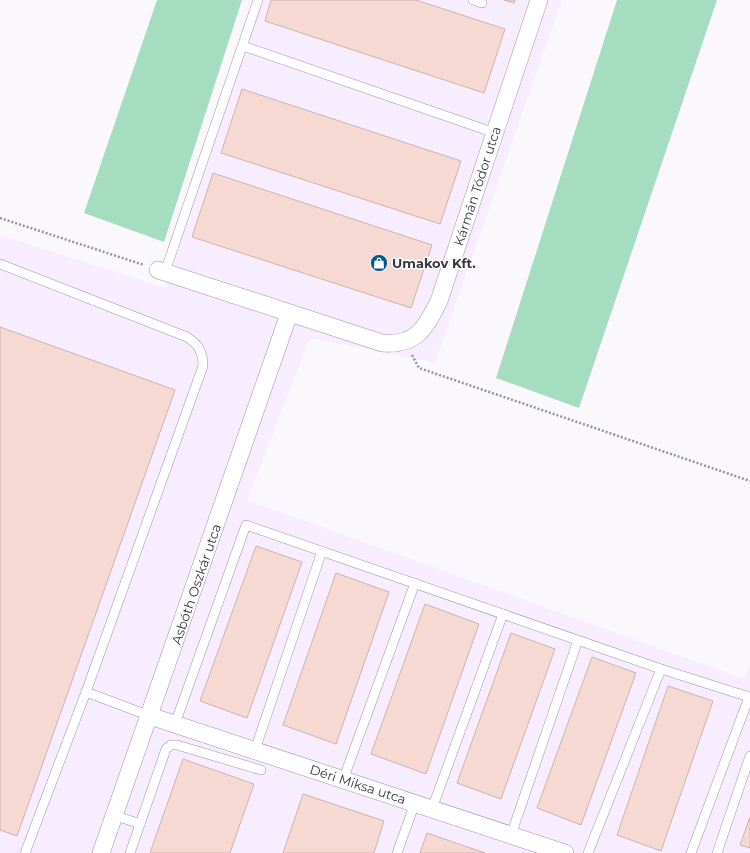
<svg xmlns="http://www.w3.org/2000/svg" width="750" height="853" font-family="Montserrat,sans-serif">
	<style>
		.built { fill: #f7edff }
		.green { fill: #a5ddc0 }
		.building { fill: #f6d9d2; stroke: #ceb2ab }
		.lines { fill: none; stroke-linecap: round; stroke-linejoin: round }
		.lane-casing { stroke: #a093a8; stroke-width: 10 }
		.street-casing { stroke: #a093a8; stroke-width: 18 }
		.path { stroke: #969299; stroke-width: 2.5; stroke-dasharray: 2 2; stroke-linecap: butt }
		.lane { stroke: #fff; stroke-width: 9 }
		.street { stroke: #fff; stroke-width: 17 }
		.labels { text-anchor: middle; dominant-baseline: central; stroke-width: 3; stroke-linejoin: round; paint-order: stroke }
		.street-label { font-size: 13px; fill: #3a353e; stroke: #fff }
		.poi-label { font-size: 13px; font-weight: bold; fill: #3a353e; stroke: #fff; text-anchor: start }
	</style>
	<rect width="100%" height="100%" fill="#fbf8fd"/>
	<path class="built" d="M 261,0 L 562,0 L 435,363 L 310,338 L 247,500 L 744,679 L 750,664 L 750,853 L 0,853 L 0,235 L 166,288 Z"/>
	<g class="green">
		<path d="M 157,0 L 242,0 L 164,242 L 84,213 Z"/>
		<path d="M 617,0 L 717,0 L 579,408 L 496,378 Z"/>
	</g>
	<g class="building">
		<path d="M 271,0 L 416,0 L 505,29 L 484,93 L 265,21 Z"/>
		<path d="M 504,0 L 515,0 L 514,3 Z"/>
		<path d="M 242,89 L 461,161 L 440,224 L 221,153 Z"/>
		<path d="M 213,173 L 432,245 L 411,308 L 192,237 Z"/>
		<path d="M 0,327 L 175,390 L 17,836 L 0,830 Z"/>
		<path d="M 256,546 L 302,562 L 247,718 L 200,701 Z"/>
		<path d="M 336,573 L 389,592 L 336,744 L 283,725 Z"/>
		<path d="M 425,604 L 479,624 L 426,774 L 371,754 Z"/>
		<path d="M 511,633 L 555,649 L 501,799 L 457,783 Z"/>
		<path d="M 592,657 L 636,673 L 581,825 L 537,808 Z"/>
		<path d="M 668,686 L 713,701 L 661,851 L 617,835 Z"/>
		<path d="M 183,759 L 254,784 L 230,853 L 150,853 Z"/>
		<path d="M 303,794 L 384,821 L 374,853 L 283,853 Z"/>
		<path d="M 750,817 L 750,848 L 740,845 Z"/>
		<path d="M 427,833 L 485,853 L 420,853 Z"/>
	</g>
	<g class="lines">
		<defs>
			<g id="lane">
				<path d="M 473,0 L 482,3"/>
				<path d="M 243,46 L 495,133"/>
				<path d="M 0,264 L 187,337 C 199,345 203,352 203,366 L 86,692 L 25,853"/>
				<path d="M 165,272 L 258,0"/>
				<path d="M 86,692 L 150,716"/>
				<path d="M 175,724 L 246,525 L 661,669 L 749,697 L 691,853"/>
				<path d="M 255,750 L 322,551"/>
				<path d="M 343,780 L 415,583"/>
				<path d="M 432,809 L 503,614"/>
				<path d="M 114,815 L 140,824"/>
				<path d="M 511,835 L 578,640"/>
				<path d="M 130,853 L 166,749 L 171,745 L 177,745 L 261,770"/>
				<path d="M 397,853 L 415,803"/>
				<path d="M 588,853 L 661,669"/>
				<path d="M 717,853 L 750,756"/>
			</g>
			<g id="street">
				<path d="M 158,270 L 382,343 C 416,346 425,329 439,301 L 539,0"/>
				<path d="M 150,716 L 565,853"/>
				<path d="M 101,853 L 289,314"/>
			</g>
		</defs>
		<use href="#lane" class="lane-casing"/>
		<use href="#street" class="street-casing"/>
		<g class="path">
			<path d="M 0,218 L 144,265"/>
			<path d="M 412,355 L 419,368 L 750,481"/>
		</g>
		<use href="#lane" class="lane"/>
		<use href="#street" class="street"/>
	</g>
	<defs>
		<symbol id="shop-disc" viewBox="-11 -11 22 22"><circle r="9.5" fill="#005b8c" stroke="#fff"/><path d="M-5-2.5h2.3a2.7 3.5 0 0 1 5.4 0H5L5.5 6h-11ZM-1.5-2.5h3a1.5 2.3 0 0 0-3 0Z" fill="#fff"/></symbol>
	</defs>
	<g fill-rule="evenodd">
		<use href="#shop-disc" x="369" y="253" width="20" height="20"/>
	</g>
	<g class="labels">
		<g class="street-label">
			<text transform="translate(477 186) rotate(-72)">Kármán Tódor utca</text>
			<text transform="translate(196 584) rotate(-71)">Asbóth Oszkár utca</text>
			<text transform="translate(358 784) rotate(18)">Déri Miksa utca</text>
		</g>
		<g class="poi-label">
			<text x="392" y="263">Umakov Kft.</text>
		</g>
	</g>
</svg>
